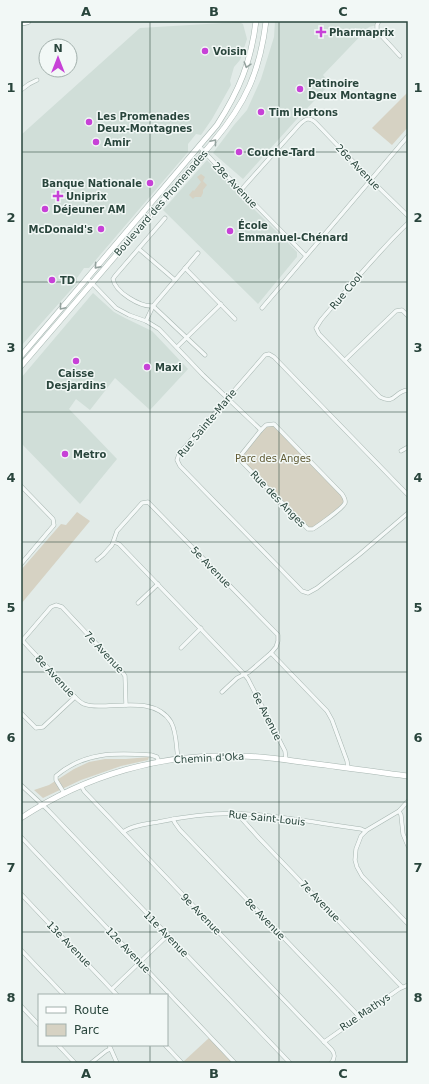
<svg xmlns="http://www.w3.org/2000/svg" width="429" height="1084" font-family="'DejaVu Sans',sans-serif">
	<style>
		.built { fill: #d0ded8 }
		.green { fill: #d6d2c3 }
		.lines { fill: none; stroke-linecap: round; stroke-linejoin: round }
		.street-casing { stroke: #a7b6b1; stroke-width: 4.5 }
		.secondary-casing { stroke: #a7b6b1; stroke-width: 6 }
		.highway-casing { stroke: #89a39a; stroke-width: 8 }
		.street { stroke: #f5f9f8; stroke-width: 3.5 }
		.secondary { stroke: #fff; stroke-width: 5 }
		.highway { stroke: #fff; stroke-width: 7 }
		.oneway { stroke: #94a29e }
		.grid { fill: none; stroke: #29453c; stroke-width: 1; stroke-opacity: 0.55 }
		.poi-dot { fill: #c741d7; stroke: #f2f8f6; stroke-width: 1.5 }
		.labels { text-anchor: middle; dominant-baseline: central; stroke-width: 3; stroke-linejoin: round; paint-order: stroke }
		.poi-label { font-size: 10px; font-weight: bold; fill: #29453c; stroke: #f2f8f6; text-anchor: start }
		.street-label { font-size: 10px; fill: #29453c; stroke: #f2f8f6 }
		.park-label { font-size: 10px; fill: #615b35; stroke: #f2f8f6 }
		.neatline { fill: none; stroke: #29453c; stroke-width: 1.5 }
		.grid-label { font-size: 13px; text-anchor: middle; font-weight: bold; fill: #29453c }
	</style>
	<rect width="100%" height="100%" fill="#e2ebe8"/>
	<g class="built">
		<path d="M 275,21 L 376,21 L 377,25 L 369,27 L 323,75 L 330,84 L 296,120 L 243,179 L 213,153 L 234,125 L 247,110 L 261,79 L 274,37 Z"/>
		<path d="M 239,22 L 243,24 L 247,39 L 240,60 L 234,67 L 230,81 L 231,85 L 212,119 L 201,135 L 196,134 L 188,144 L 188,152 L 100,255 L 89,268 L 84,268 L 77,278 L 77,283 L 21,346 L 21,135 L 140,28 Z"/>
		<path d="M 207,160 L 235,190 L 297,252 L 297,257 L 296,258 L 258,304 L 163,210 Z"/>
		<path d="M 93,293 L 114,312 L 125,318 L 152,331 L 188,369 L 150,410 L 115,378 L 90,410 L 76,399 L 69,409 L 117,459 L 80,504 L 21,443 L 21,378 Z"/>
	</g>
	<g class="green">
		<path d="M 408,92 L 408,127 L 392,145 L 372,128 Z"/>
		<path d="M 201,174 L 205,177 L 203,181 L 207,185 L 203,190 L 203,193 L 201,197 L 195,197 L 193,199 L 189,195 L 193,190 L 194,191 L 201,182 L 197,177 Z"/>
		<path d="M 274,424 L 342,494 L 345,503 L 322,523 L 308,529 L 242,462 L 241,455 L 266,425 Z"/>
		<path d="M 77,512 L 90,521 L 21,604 L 21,570 L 61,524 L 66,525 Z"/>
		<path d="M 149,757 L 148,760 L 121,766 L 81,780 L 43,798 L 34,790 L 49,785 L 74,769 L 89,762 L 105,759 L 126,759 Z"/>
		<path d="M 209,1038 L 233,1063 L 184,1063 L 183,1062 Z"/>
	</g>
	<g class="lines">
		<defs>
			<g id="street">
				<path d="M 379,21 L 377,25 L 377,31 L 400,56"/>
				<path d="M 21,90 L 29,84 L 37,80"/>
				<path d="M 199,146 L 225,174 L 306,256"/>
				<path d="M 241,190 L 299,125 C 305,119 309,116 316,123 L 366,175 L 408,216"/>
				<path d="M 165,218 L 115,276 L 113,279 C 115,292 140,307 153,306 L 205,355"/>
				<path d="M 408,223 C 377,253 349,287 321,320 L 316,328 L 319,334 L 380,397 C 396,405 394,391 408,390"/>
				<path d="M 139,249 L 175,280"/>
				<path d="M 185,268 L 235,319"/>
				<path d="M 87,278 L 116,308 L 129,315 L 146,321 L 159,329 L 203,375 L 261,430"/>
				<path d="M 262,308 L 408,136"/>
				<path d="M 146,321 L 153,306 L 198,253"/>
				<path d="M 177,347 L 221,304"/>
				<path d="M 345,360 L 396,311 L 402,310 L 408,316"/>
				<path d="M 274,424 L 342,494 C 344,497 346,500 345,503 C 342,509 319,525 313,529 L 308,529 L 242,462 L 241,455 L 261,430 L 266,425 Z"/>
				<path d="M 401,451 L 408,447"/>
				<path d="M 21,486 L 53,519 L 54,525 L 21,564"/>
				<path d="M 408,495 L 274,357 L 269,354 L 265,355 L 179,454 L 177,460 L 180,466 L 302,591 L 308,593 L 317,588 L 360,554 L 408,513"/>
				<path d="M 114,542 L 119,544 L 244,674 L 248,679 L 285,751 L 286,760"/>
				<path d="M 97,560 L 103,555 L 112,545 L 117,531 L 142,503 L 148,502 L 278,635 L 278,641 L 276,647 L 271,653 L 249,672 L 237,678 L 222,692"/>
				<path d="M 138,603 L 158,584"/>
				<path d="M 21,639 L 75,697 C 77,699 81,703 84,704 C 91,707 99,706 106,706 C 127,705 158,700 171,722 C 177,733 176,747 178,758"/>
				<path d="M 21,642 L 51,607 L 56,605 L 62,607 L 121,670 L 125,676 L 126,705"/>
				<path d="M 181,648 L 201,628"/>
				<path d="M 271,653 L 327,711 L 332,720 L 347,761 L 348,768"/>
				<path d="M 21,713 L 36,728 L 43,727 L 75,697"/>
				<path d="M 21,785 L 48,810 L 290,1063"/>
				<path d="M 81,785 L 84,791 L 204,917 L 332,1050 C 335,1054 335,1059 331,1063"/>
				<path d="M 64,793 L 56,780 L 56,776 C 85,751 116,753 151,755 L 157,757 L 159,762"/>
				<path d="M 408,801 L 399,811 L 367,830 L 361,836 L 356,849 L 355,860 L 357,867 L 362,876 L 408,924"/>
				<path d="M 399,811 L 401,815 L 403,834 L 408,846"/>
				<path d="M 241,814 L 242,819 L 259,838 L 402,987"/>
				<path d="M 173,819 L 175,823 L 180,830 L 355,1012 L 359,1017"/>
				<path d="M 123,832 C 133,825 147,824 158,822 C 187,816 216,812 246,814 C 284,816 323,824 361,829 L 365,831"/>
				<path d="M 21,837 L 235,1063"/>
				<path d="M 21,894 L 117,995"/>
				<path d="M 21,950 L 64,995"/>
				<path d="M 112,989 L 168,935"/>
				<path d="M 21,1006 L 39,1025"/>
				<path d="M 324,1042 L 399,989 L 408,985"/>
				<path d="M 58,1045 L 75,1063"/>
				<path d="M 109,1045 L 117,1063"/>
				<path d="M 165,1045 L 182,1063"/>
				<path d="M 21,1061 L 23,1063"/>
				<path d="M 91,1063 L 106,1051 L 110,1049"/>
			</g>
			<g id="secondary">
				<path d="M 21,356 L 217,125 C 239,91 251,62 256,21"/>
				<path d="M 21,366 L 213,142 C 246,103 260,71 266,21"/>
				<path d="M 21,818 C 86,775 162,753 239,756 C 263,756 286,760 309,763 C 342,767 375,772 408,776"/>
			</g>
			<path id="highway" d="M 21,22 L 27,21"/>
		</defs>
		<use href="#street" class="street-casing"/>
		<use href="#secondary" class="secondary-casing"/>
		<use href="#highway" class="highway-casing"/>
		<use href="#street" class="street"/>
		<use href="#secondary" class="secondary"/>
		<use href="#highway" class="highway"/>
	</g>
	<defs><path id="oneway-chevron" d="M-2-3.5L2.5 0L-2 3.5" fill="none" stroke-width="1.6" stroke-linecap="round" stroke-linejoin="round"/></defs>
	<g class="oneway">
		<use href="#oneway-chevron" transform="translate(247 65) rotate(107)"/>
		<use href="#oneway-chevron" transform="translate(214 142) rotate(-50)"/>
		<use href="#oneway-chevron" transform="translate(97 266) rotate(131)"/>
		<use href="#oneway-chevron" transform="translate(62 307) rotate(130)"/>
	</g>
	<path class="grid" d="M 150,21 L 150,995M 279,21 L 279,1063M 21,152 L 408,152M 21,282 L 408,282M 21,412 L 408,412M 21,542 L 408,542M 21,672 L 408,672M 21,802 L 408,802M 21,932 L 408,932M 150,1045 L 150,1063"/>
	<g class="poi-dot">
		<path d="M319 26h4v4h4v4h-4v4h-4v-4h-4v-4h4z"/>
		<circle cx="205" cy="51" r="4"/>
		<circle cx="300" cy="89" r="4"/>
		<circle cx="261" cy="112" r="4"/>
		<circle cx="89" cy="122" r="4"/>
		<circle cx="96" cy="142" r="4"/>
		<circle cx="239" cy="152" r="4"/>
		<circle cx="150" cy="183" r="4"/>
		<path d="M56 190h4v4h4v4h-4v4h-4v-4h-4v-4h4z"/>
		<circle cx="45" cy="209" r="4"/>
		<circle cx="101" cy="229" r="4"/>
		<circle cx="230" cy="231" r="4"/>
		<circle cx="52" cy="280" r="4"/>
		<circle cx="76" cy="361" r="4"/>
		<circle cx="147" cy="367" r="4"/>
		<circle cx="65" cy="454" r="4"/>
	</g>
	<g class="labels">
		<g class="poi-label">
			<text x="329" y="32">Pharmaprix</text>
			<text x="213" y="51">Voisin</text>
			<text x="308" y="83">Patinoire<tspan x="308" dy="12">Deux Montagne</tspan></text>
			<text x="269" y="112">Tim Hortons</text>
			<text x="97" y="116">Les Promenades<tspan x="97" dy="12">Deux-Montagnes</tspan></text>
			<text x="104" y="142">Amir</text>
			<text x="247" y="152">Couche-Tard</text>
			<text x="142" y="183" text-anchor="end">Banque Nationale</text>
			<text x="66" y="196">Uniprix</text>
			<text x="53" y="209">Déjeuner AM</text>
			<text x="238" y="225">École<tspan x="238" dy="12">Emmanuel-Chénard</tspan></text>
			<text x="93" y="229" text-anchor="end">McDonald's</text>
			<text x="60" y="280">TD</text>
			<text x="155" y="367">Maxi</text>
			<text x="76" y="373" text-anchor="middle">Caisse<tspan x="76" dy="12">Desjardins</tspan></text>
			<text x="73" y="454">Metro</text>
		</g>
		<g class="street-label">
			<text transform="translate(358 167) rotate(46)">26e Avenue</text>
			<text transform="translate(235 185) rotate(46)">28e Avenue</text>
			<text transform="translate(161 203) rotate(-49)">Boulevard des Promenades</text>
			<text transform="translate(346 291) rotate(-50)">Rue Cool</text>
			<text transform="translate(207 423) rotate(-50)">Rue Sainte-Marie</text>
			<text transform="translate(278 499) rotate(46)">Rue des Anges</text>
			<text transform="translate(211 567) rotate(46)">5e Avenue</text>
			<text transform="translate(104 652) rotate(47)">7e Avenue</text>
			<text transform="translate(55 676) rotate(47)">8e Avenue</text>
			<text transform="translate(267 716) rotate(63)">6e Avenue</text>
			<text transform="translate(209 758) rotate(-3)">Chemin d'Oka</text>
			<text transform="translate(267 818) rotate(6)">Rue Saint-Louis</text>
			<text transform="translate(320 901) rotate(46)">7e Avenue</text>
			<text transform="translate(201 914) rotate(46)">9e Avenue</text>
			<text transform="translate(265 919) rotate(46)">8e Avenue</text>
			<text transform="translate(166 934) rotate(46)">11e Avenue</text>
			<text transform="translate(69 944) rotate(46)">13e Avenue</text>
			<text transform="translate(128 950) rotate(46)">12e Avenue</text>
			<text transform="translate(365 1012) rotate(-34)">Rue Mathys</text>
		</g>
		<g class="park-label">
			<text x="273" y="458">Parc des Anges</text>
		</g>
	</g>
	<rect width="429" height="1084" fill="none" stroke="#f2f8f6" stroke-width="44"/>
	<rect x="38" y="994" width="130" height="52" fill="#f2f8f6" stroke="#a2b0ac"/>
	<rect x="46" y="1007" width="20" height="6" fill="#ffffff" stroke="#a2b0ac"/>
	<text x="74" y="1014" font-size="12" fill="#29453c">Route</text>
	<rect x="46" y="1024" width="20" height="12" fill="#d6d2c3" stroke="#a2b0ac"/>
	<text x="74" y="1034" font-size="12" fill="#29453c">Parc</text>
	<g transform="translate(58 58)"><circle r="19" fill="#f2f8f6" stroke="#a2b0ac"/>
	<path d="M0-3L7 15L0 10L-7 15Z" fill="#c741d7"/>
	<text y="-6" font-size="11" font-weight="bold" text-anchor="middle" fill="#29453c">N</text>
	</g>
	<rect x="22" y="22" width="385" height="1040" class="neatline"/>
	<g class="grid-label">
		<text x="86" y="16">A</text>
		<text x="214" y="16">B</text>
		<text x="343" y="16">C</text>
		<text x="11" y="92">1</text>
		<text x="418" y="92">1</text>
		<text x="11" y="222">2</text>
		<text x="418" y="222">2</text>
		<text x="11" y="352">3</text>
		<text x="418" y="352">3</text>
		<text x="11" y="482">4</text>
		<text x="418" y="482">4</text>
		<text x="11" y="612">5</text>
		<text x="418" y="612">5</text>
		<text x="11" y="742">6</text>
		<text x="418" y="742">6</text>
		<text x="11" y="872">7</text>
		<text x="418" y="872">7</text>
		<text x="11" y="1002">8</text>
		<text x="418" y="1002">8</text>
		<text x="86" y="1078">A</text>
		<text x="214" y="1078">B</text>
		<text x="343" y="1078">C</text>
	</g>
</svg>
